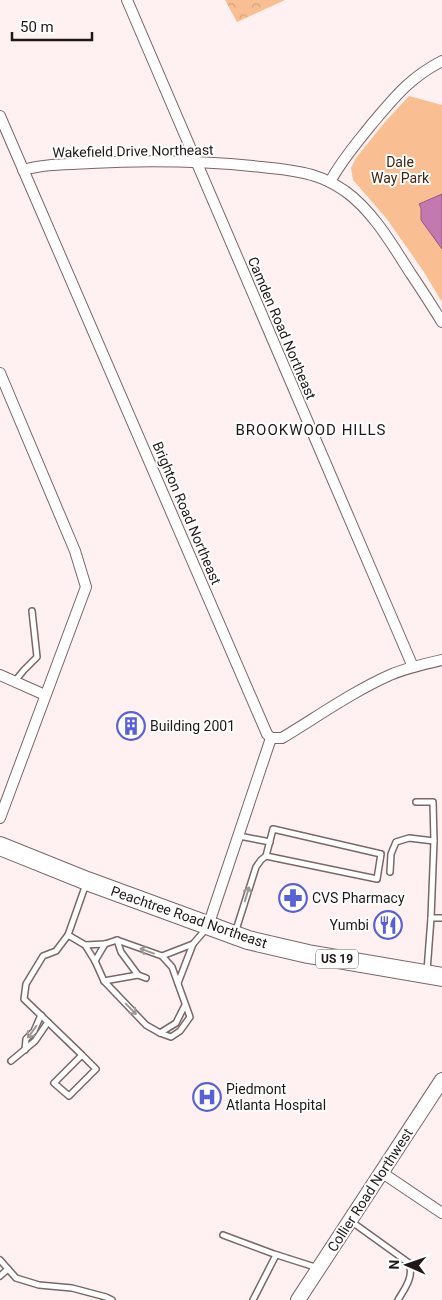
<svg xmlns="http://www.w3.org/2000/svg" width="442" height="1300" font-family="Roboto,sans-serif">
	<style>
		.green { fill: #f9be92 }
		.forest { fill: url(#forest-crowns) }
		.water { fill: #c378b0; stroke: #925b82 }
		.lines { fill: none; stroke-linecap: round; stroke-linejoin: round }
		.lane-casing { stroke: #7a6767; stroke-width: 8 }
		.street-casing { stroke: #7a6767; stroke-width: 12 }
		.secondary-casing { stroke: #7a6767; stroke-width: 16 }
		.highway-casing { stroke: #7a6767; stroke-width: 20 }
		.lane { stroke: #fff; stroke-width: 5 }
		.street { stroke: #fff; stroke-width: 10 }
		.secondary { stroke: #fff; stroke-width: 14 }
		.highway { stroke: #fff; stroke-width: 18 }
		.oneway { stroke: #9b9797 }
		.labels { text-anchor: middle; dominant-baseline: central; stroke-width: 4; stroke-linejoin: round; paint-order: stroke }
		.shield { fill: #fff; stroke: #635d5d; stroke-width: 1 }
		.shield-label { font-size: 12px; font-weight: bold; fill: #201818 }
		.street-label { font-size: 14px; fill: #201818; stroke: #fff }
		.park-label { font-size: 14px; fill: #42240a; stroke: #fff }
		.poi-label { font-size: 14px; fill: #201818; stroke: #fff; text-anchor: start }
		.neighbourhood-label { font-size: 15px; letter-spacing: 1px; fill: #201818; stroke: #fff }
	</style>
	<defs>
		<pattern id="forest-crowns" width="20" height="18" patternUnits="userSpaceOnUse" patternTransform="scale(1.25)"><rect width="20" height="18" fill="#f9be92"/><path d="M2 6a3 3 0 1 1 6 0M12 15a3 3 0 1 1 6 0" fill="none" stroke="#d5a37d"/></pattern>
	</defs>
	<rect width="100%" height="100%" fill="#fff1f1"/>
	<path class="green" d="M 409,96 L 442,105 L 442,302 L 424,272 L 387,219 L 353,180 L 351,168 L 356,158 L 385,122 Z"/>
	<path class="forest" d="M 225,0 L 285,0 L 237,22 Z"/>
	<path class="water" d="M 442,194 L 442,249 L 421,220 L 421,208 L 419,204 Z"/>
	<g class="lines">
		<defs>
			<g id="lane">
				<path d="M 15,681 L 24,670 L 37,657 L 32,611"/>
				<path d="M 416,802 L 433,802 L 434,841 L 431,918"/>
				<path d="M 273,829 L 381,854 L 377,879 L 266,856 Z"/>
				<path d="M 239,836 L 270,842"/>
				<path d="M 390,872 L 391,854 L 396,842 L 409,838 L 434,841"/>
				<path d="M 235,933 L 256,867 L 261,860 L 266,856"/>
				<path d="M 68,935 L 86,884"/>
				<path d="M 85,945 L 105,944 L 117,940 L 162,956 L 193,944"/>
				<path d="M 95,961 L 105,944"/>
				<path d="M 427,971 L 431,918 L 442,918"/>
				<path d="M 138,975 L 146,978"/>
				<path d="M 104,981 L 138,975 L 121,952 L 117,940"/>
				<path d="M 178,983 L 193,944 L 206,929"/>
				<path d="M 160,1033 L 176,1023 L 185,1005"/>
				<path d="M 25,1050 L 26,1039 L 34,1031 L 41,1015"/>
				<path d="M 82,1055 L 96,1069 L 69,1096 L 54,1083 L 82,1055 L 24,999 L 26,984 L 43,956 L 56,951 L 68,935 L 85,945 L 95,961 L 104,981 L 146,1025 L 160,1033 L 171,1037 L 180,1031 L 190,1017 L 172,967 L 162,956"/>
				<path d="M 11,1061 L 35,1041 L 48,1022"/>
				<path d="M 352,1222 L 409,1263 C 414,1277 405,1288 398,1300"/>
				<path d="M 223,1235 L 274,1254 L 318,1268"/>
				<path d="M 0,1260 L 16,1278 L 39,1285 L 72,1288 L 106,1297 L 112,1300"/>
				<path d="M 0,1276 L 8,1269"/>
				<path d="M 253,1300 L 276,1255"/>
			</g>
			<g id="street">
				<path d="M 127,0 L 413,667"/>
				<path d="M 0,116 L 267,734 L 271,738 L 208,926"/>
				<path d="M 23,170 C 45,164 68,164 91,163 C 148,160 205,161 262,167 C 280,169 298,170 315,176 C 325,179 336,185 345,191 C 373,211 393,246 411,274 C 422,290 432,306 442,322"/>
				<path d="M 330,182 C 341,161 356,144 371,125 C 394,98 409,78 442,61"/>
				<path d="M 0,373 L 75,551 L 86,587 L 0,818"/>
				<path d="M 0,675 L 45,695"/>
				<path d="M 271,738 L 282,738 C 317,717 352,692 390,675 C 406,668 424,664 442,660"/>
				<path d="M 381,1172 L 442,1213"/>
			</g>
			<path id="secondary" d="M 298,1300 L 442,1080"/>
			<path id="highway" d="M 0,846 L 87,881 L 248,940 L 308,954 L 442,977"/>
		</defs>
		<use href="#lane" class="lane-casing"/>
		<use href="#street" class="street-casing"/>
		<use href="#secondary" class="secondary-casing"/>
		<use href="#highway" class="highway-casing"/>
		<use href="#lane" class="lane"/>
		<use href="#street" class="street"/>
		<use href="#secondary" class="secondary"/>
		<use href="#highway" class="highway"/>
	</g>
	<defs><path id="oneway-shaft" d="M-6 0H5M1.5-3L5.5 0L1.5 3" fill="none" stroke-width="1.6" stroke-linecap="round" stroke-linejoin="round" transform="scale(1.25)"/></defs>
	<g class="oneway">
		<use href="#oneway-shaft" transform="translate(247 894) rotate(-73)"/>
		<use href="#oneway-shaft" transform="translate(147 951) rotate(-160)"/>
		<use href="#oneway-shaft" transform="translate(131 1009) rotate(46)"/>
		<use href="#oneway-shaft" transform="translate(32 1032) rotate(126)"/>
	</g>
	<defs>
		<symbol id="building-ring" viewBox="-11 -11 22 22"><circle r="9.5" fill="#fff" stroke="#5960d7" stroke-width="1.5"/><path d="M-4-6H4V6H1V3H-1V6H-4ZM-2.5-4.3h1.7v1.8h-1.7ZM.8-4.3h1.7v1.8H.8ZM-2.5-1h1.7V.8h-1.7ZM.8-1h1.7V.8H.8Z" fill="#5960d7"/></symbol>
		<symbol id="pharmacy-ring" viewBox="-11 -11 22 22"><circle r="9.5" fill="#fff" stroke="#5960d7" stroke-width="1.5"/><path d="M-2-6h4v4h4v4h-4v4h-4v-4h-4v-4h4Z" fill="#5960d7"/></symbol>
		<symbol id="restaurant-ring" viewBox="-11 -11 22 22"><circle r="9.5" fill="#fff" stroke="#5960d7" stroke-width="1.5"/><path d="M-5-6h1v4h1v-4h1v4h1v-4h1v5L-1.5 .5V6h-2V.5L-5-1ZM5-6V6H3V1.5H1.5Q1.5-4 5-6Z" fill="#5960d7"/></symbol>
		<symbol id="hospital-ring" viewBox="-11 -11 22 22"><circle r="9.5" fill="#fff" stroke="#5960d7" stroke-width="1.5"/><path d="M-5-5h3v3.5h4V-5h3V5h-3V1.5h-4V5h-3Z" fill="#5960d7"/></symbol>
	</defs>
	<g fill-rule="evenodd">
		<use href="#building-ring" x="115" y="710" width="32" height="32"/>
		<use href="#pharmacy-ring" x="277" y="882" width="32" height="32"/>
		<use href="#restaurant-ring" x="372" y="909" width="32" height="32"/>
		<use href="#hospital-ring" x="191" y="1081" width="32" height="32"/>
	</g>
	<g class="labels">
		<rect class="shield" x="316" y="949.5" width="42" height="19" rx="4"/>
		<g class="shield-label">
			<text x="337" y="959">US 19</text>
		</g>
		<g class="street-label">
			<text transform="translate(133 151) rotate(-1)">Wakefield Drive Northeast</text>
			<text transform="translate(282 328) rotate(67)">Camden Road Northeast</text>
			<text transform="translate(187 513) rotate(67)">Brighton Road Northeast</text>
			<text transform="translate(189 917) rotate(19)">Peachtree Road Northeast</text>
			<text transform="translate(370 1190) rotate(-57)">Collier Road Northwest</text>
		</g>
		<g class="park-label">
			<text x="400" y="162">Dale<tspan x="400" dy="16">Way Park</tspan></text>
		</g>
		<g class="poi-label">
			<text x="150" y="726">Building 2001</text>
			<text x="312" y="898">CVS Pharmacy</text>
			<text x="369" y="925" text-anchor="end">Yumbi</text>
			<text x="226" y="1089">Piedmont<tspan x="226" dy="16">Atlanta Hospital</tspan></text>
		</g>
		<g class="neighbourhood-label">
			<text x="311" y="430">BROOKWOOD HILLS</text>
		</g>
	</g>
	<g transform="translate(407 1265) rotate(272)" stroke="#ffffff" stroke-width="4" paint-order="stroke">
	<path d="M0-4L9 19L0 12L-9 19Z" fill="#201818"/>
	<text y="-8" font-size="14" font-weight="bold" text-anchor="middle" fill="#201818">N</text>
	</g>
	<path d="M12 32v8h80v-8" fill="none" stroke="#201818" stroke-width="2.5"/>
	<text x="20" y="32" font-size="15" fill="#201818" stroke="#ffffff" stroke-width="4" paint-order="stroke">50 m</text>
</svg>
